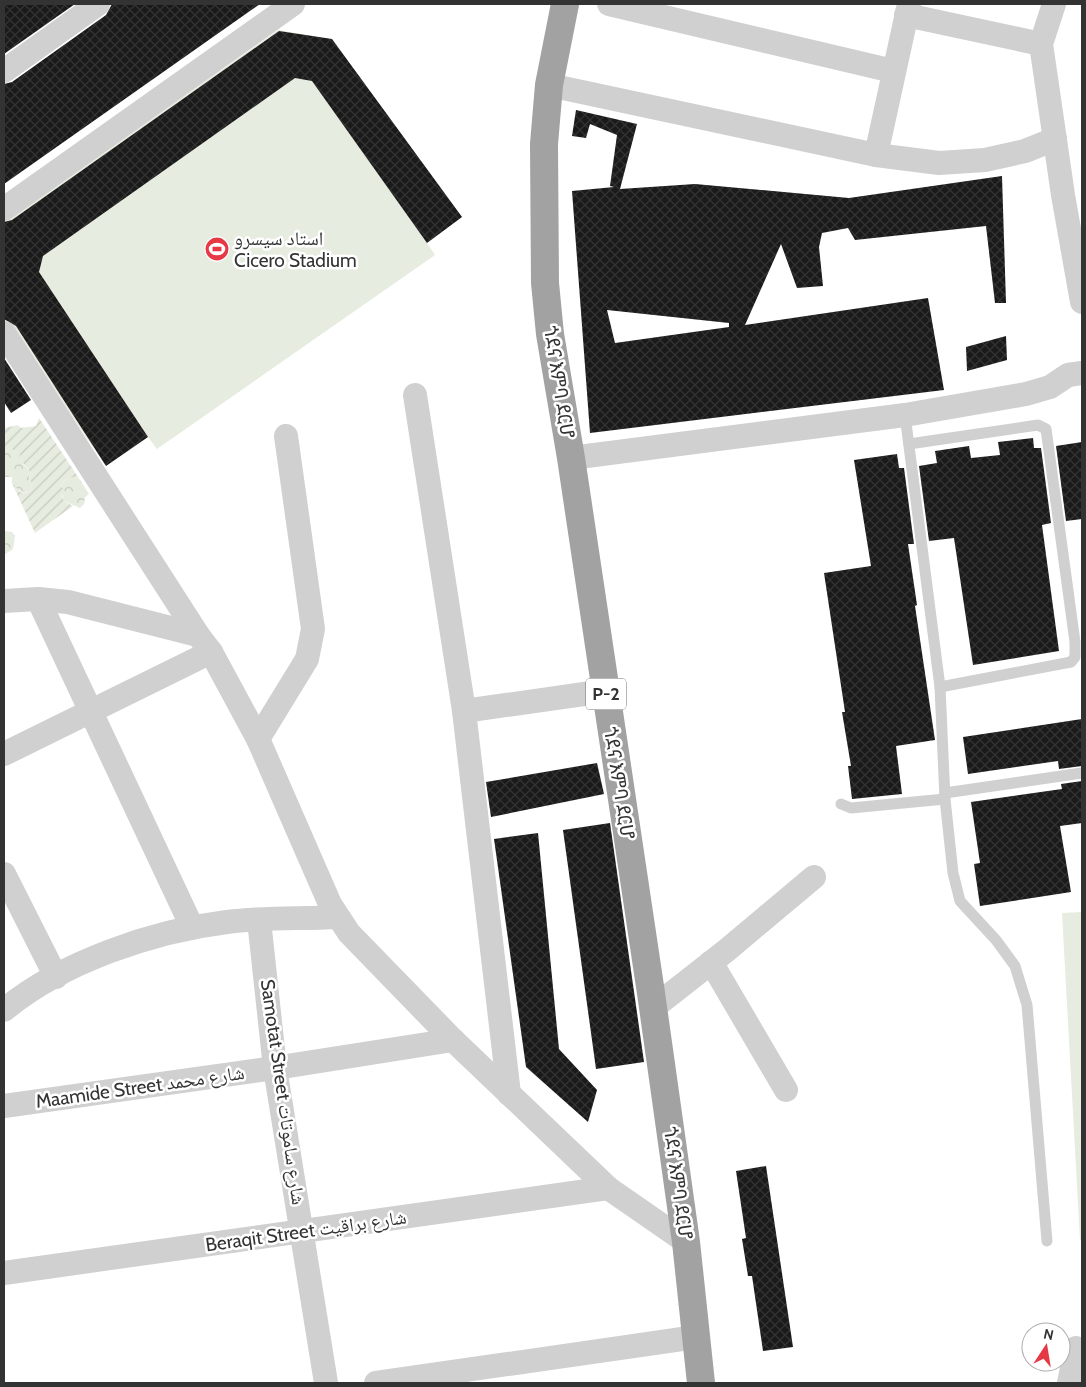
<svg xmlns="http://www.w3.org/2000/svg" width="1086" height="1387" font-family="Cabin,'Noto Naskh Arabic','Noto Sans Ethiopic',sans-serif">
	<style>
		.forest { fill: url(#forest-crowns) }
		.garden { fill: url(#garden-furrows) }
		.pitch { fill: #e6ecdf }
		.building { fill: url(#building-cross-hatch); fill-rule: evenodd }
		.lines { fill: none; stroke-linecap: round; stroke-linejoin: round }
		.service { stroke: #d0d0d0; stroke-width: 11 }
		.minor { stroke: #d0d0d0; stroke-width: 24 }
		.trunk { stroke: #a2a2a2; stroke-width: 28 }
		.labels { text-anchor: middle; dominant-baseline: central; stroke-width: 5; stroke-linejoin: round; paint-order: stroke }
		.shield { fill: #fff; stroke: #707070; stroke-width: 1 }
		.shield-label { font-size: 18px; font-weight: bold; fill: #333 }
		.poi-label { font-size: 19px; fill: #333; stroke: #fff; text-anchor: start }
		.street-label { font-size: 19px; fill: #333; stroke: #fff }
	</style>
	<defs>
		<pattern id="forest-crowns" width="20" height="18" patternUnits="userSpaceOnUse" patternTransform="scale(1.25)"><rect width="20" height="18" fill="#e6ecdf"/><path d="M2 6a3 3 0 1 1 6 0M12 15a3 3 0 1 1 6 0" fill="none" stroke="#c6cbc0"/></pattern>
		<pattern id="garden-furrows" width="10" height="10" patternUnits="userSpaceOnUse" patternTransform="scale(1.25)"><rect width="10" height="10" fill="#e6ecdf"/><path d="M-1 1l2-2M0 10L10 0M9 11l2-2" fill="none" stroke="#c6cbc0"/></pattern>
		<pattern id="building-cross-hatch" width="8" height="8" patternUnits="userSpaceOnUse" patternTransform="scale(1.25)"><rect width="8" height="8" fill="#1a1a1a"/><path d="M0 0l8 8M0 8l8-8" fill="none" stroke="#333"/></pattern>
	</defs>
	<rect width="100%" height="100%" fill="#fff"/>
	<g class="forest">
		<path d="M 10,448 L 20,454 L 23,464 L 31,473 L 29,477 L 32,484 L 31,490 L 25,493 C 19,492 10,484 12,477 L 5,477 L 5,450 Z"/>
		<path d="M 74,477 L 82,483 L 89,494 L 85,497 L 84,504 L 80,508 L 64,501 L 61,487 L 63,481 Z"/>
		<path d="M 4,531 L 12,532 L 15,536 L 13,549 L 4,555 Z"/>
	</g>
	<path class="garden" d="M 39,418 L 82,483 L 74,477 L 63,481 L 61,486 L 65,492 L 62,495 L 64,501 L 73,506 L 35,533 L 11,481 L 20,492 L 26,493 L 31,490 L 32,484 L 29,477 L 31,473 L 19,458 L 20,454 L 10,448 L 5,450 L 4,456 L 4,428 L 18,425 L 21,428 L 36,426 Z"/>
	<g class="pitch">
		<path d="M 278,30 L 332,39 L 462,217 L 427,243 L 435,255 L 157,449 L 148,437 L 106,466 L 4,319 L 4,222 Z"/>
		<path d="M 1082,912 L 1082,1240 L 1080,1240 L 1062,913 Z"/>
	</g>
	<g class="building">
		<path d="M 4,4 L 75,4 L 4,54 Z"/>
		<path d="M 112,4 L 260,4 L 4,184 L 4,84 L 12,82 L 106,15 Z"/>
		<path d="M 279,31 L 332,39 L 462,217 L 427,243 L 312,81 L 295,78 L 43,256 L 39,272 L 148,437 L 106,466 L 16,326 L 4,319 L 4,222 L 12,220 Z"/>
		<path d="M 576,110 L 637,124 L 620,189 L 695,184 L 849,198 L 1002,176 L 1006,303 L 995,303 L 986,226 L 855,240 L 848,228 L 822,233 L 819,247 L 823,286 L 797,288 L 781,244 L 745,325 L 928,298 L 944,390 L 590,433 L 572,191 L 614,187 L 610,186 L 617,135 L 590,124 L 586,138 L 572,136 ZM 607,310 L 729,323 L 729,327 L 615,343 Z"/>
		<path d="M 1006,336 L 1007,360 L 967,371 L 966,347 Z"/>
		<path d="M 4,358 L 31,400 L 11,413 L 4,402 Z"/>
		<path d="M 1033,438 L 1034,448 L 1041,448 L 1051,523 L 1042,525 L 1059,651 L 973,665 L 954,538 L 929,541 L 919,466 L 937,463 L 935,451 L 969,446 L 971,458 L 1000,455 L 998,442 Z"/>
		<path d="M 1082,442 L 1082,519 L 1066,521 L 1056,446 Z"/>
		<path d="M 897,454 L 899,468 L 904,468 L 914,544 L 908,544 L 917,605 L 915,606 L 935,740 L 896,746 L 902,794 L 852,799 L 848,766 L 851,766 L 842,712 L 845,712 L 824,573 L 871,566 L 854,460 Z"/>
		<path d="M 1082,719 L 1082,766 L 1059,769 L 1058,761 L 968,774 L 963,737 Z"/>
		<path d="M 597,763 L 604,794 L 491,817 L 486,782 Z"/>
		<path d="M 1082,781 L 1082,823 L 1060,826 L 1071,892 L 980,906 L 974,864 L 980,863 L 971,802 L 1062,789 L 1061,784 Z"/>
		<path d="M 610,823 L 644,1062 L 596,1069 L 563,830 Z"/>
		<path d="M 538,833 L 559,1049 L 597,1090 L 588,1122 L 526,1067 L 494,839 Z"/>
		<path d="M 766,1166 L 793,1347 L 763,1351 L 752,1276 L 748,1276 L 742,1239 L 746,1238 L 736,1171 Z"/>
	</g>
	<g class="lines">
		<g class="service">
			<path d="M 905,415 L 940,687 L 945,799 L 953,873 L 960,901 L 996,940 L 1015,966 L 1027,1005 L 1047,1241"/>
			<path d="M 909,444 L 1038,425 L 1046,429 L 1075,642 L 1075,657 L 1071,662 L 940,687"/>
			<path d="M 945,793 L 1082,773"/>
			<path d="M 841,804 L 851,808 L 945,799"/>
		</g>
		<g class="minor">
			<path d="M 609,4 L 893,71"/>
			<path d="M 1054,4 L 1041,44 L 1063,195 L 1082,302"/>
			<path d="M 906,15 L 1041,44"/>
			<path d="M 4,71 L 98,4"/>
			<path d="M 549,85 L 876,155 L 939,163 L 985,160 L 1025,151 L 1055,139"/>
			<path d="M 876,155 L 909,4"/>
			<path d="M 4,209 L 293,4"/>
			<path d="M 4,333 L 198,635"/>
			<path d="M 415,395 L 464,711 L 509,1094"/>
			<path d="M 571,458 L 905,415 L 1026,394 L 1050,387 L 1068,375 L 1082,373"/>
			<path d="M 38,599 L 192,927"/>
			<path d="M 4,601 L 38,599 L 68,602 L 198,635 L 211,652 L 258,739 L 330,904 L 349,933 L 453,1040 L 608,1188 L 686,1242"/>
			<path d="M 464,711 L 605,691"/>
			<path d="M 258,739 L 307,659 L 313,629 L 286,436"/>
			<path d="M 4,754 L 211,652"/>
			<path d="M 4,874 L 56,977"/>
			<path d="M 259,920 L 275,1068 L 326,1383"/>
			<path d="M 711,962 L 786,1090"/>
			<path d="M 653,1008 L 727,950 L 814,877"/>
			<path d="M 4,1010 C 62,962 153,931 227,922 C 264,917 301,919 337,917"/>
			<path d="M 4,1106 L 275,1068 L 453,1040"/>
			<path d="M 4,1273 L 608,1188"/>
			<path d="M 376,1383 L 696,1337"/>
			<path d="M 1069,1383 L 1076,1348"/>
		</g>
		<path class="trunk" d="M 565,4 L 549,85 L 544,144 L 545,283 L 550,334 L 571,458 L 651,993 L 686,1242 L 701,1383"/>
	</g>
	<defs>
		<symbol id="stadium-disc" viewBox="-11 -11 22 22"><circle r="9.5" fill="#e63946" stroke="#fff"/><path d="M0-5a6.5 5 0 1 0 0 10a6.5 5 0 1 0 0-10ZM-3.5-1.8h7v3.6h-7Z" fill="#fff"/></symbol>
	</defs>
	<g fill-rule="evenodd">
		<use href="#stadium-disc" x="203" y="235" width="28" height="28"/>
	</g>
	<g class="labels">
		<rect class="shield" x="586" y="678.5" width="40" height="31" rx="4"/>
		<g class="shield-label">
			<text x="606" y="694">P-2</text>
		</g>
		<g class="poi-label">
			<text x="234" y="238">استاد سيسرو<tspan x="234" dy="22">Cicero Stadium</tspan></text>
		</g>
		<g class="street-label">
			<text transform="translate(559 382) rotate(81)">ጎደና እምባ ደርሆ</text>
			<text transform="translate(619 783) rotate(81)">ጎደና እምባ ደርሆ</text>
			<text transform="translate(140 1087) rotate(-8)">Maamide Street شارع محمد</text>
			<text transform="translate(283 1092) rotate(82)">Samotat Street شارع ساموتات</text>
			<text transform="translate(678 1183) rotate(82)">ጎደና እምባ ደርሆ</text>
			<text transform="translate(306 1231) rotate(-8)">Beraqit Street شارع براقيت</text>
		</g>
	</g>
	<rect width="1086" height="1387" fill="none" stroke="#333333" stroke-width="10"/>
	<g transform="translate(1046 1347) rotate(12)"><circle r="24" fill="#ffffff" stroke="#adadad"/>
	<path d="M0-4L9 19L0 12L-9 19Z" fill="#e63946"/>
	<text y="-8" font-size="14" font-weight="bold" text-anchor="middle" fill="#333333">N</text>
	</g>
</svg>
